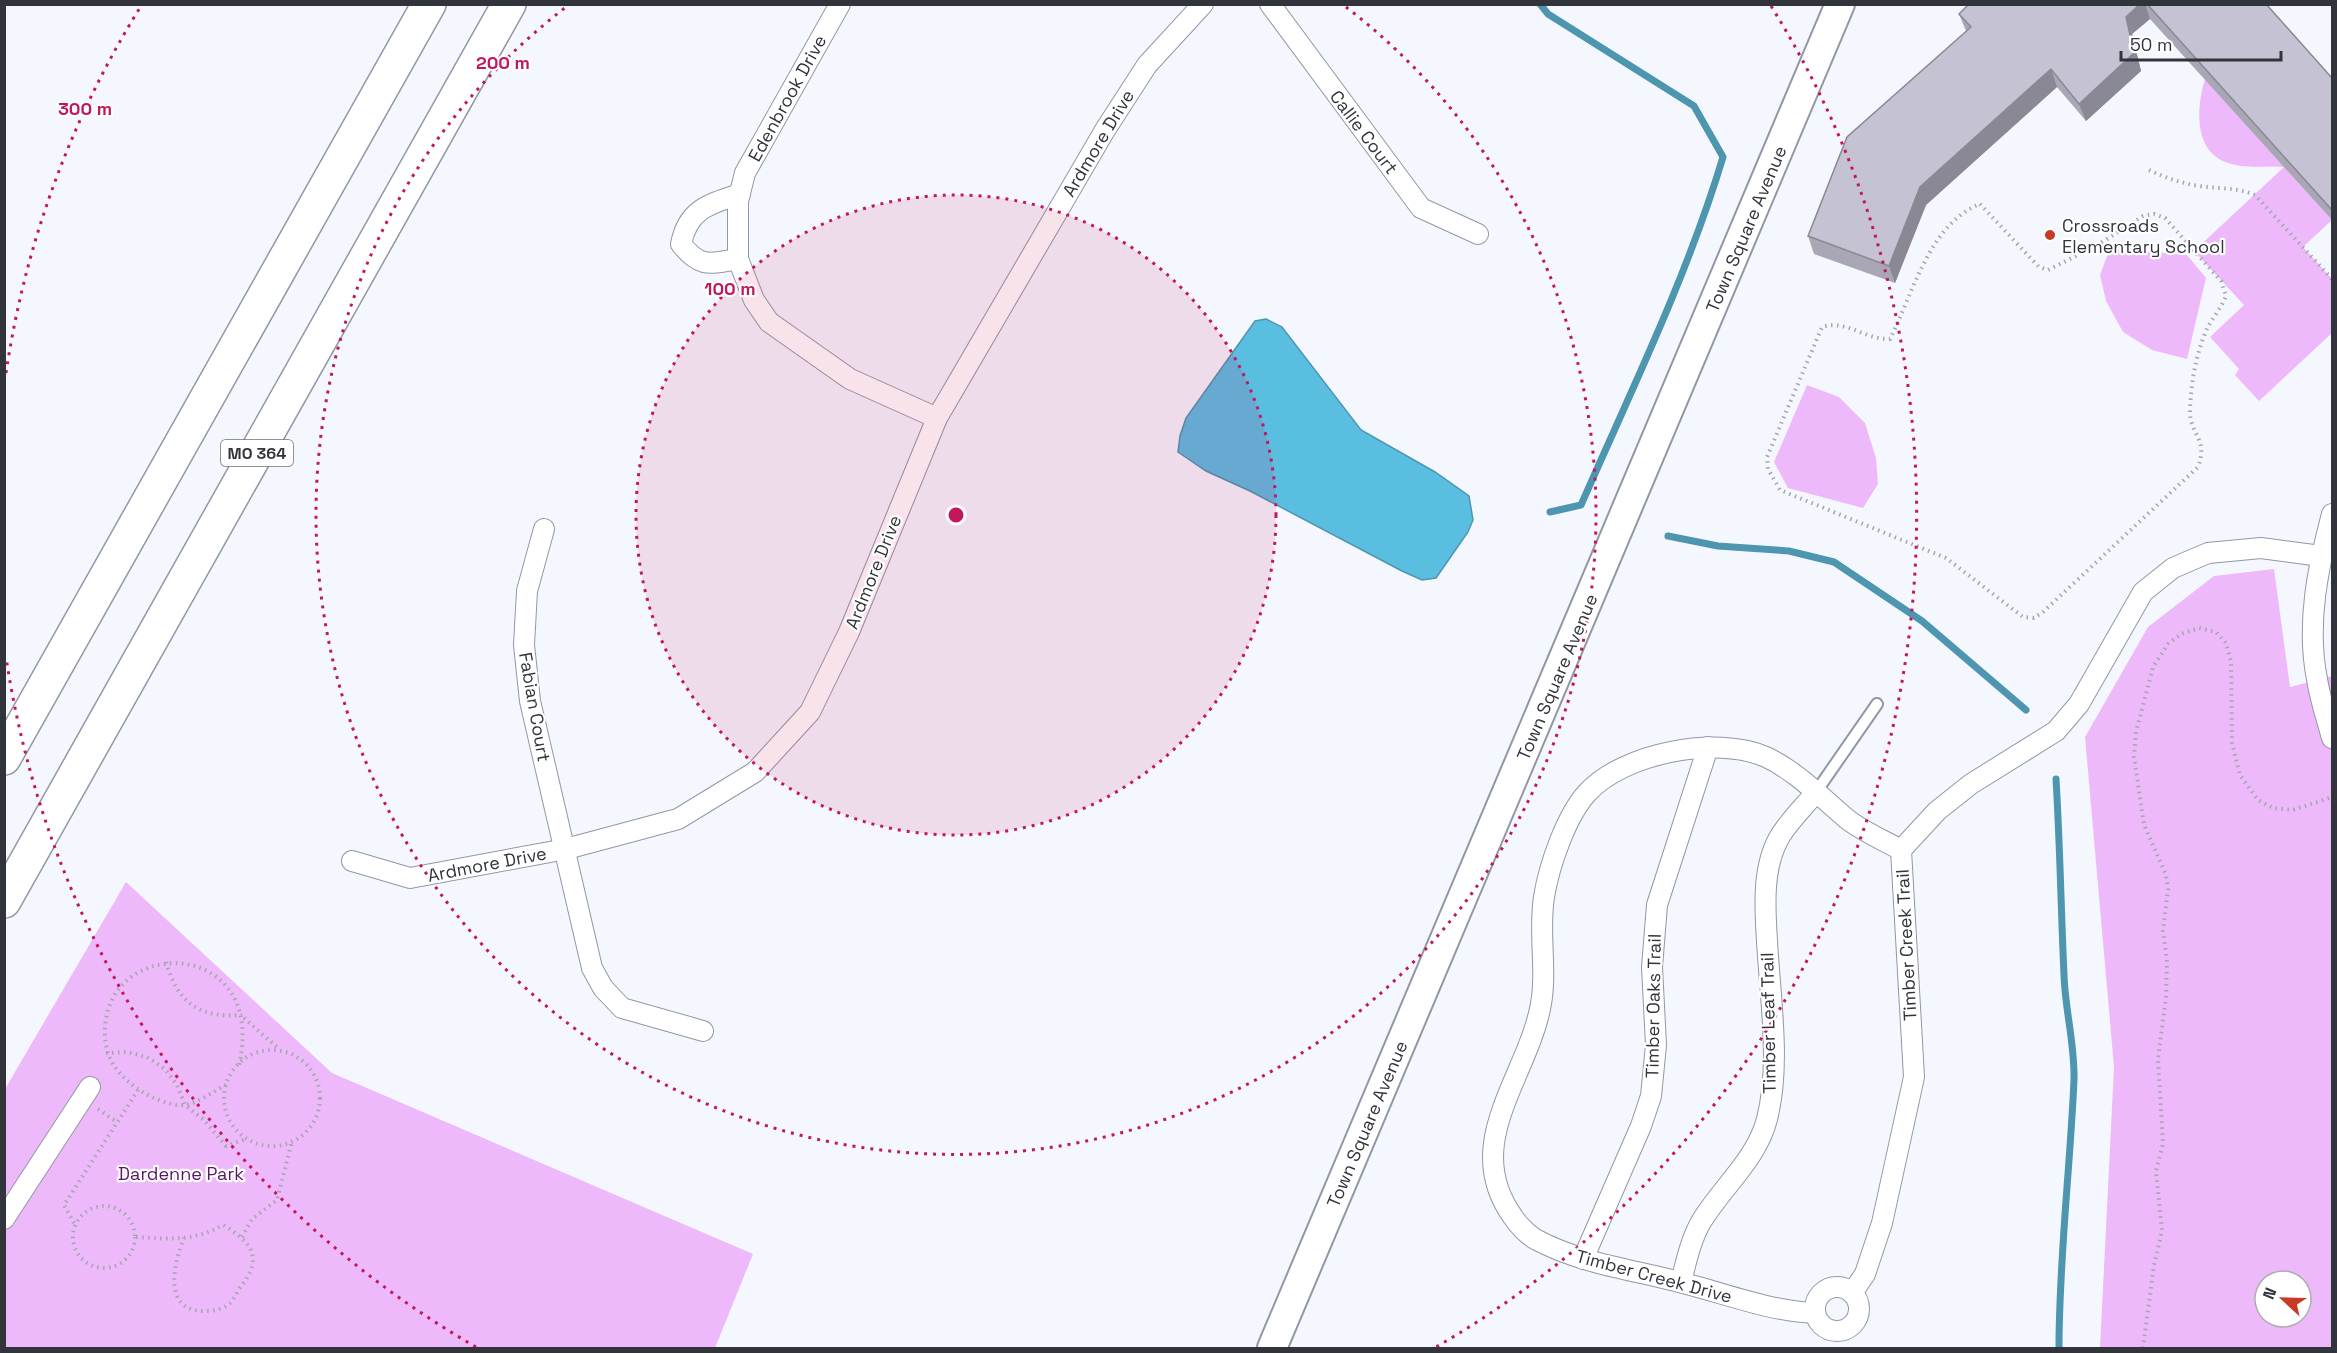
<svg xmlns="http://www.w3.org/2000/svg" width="2337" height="1353" font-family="'Space Grotesk',sans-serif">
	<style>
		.green { fill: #edb9fa; fill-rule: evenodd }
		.water { fill: #5abee1; stroke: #4e95af; stroke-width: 1.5 }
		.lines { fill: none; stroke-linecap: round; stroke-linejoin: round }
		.stream { stroke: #4e95af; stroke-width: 7 }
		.service-casing { stroke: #9297a7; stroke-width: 14 }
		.minor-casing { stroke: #9297a7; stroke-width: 22 }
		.secondary-casing { stroke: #9297a7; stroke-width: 32 }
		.motorway-casing { stroke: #9297a7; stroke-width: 36 }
		.path { stroke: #a4a6ad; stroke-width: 4; stroke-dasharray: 1.5 4.5; stroke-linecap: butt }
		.service { stroke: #fff; stroke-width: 10 }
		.minor { stroke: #fff; stroke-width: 20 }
		.secondary { stroke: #fff; stroke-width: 28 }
		.motorway { stroke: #fff; stroke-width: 33 }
		.wall { fill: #a9a7b5 }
		.shaded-wall { fill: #8a8894 }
		.building { fill: #c5c2d3; stroke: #8a8894; stroke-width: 1.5 }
		.ring { fill: none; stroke: #c2185b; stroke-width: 3; stroke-dasharray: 3 6 }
		.poi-dot { fill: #c63a26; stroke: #fff; stroke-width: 2 }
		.labels { text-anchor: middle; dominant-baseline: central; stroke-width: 4.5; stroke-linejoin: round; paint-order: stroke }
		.shield { fill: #fff; stroke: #707176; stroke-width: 1.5 }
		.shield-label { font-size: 16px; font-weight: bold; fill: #32343b }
		.street-label { font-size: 18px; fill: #32343b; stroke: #fff }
		.poi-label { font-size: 18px; fill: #32343b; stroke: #fff; text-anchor: start }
		.park-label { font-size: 18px; fill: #561764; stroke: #fff }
		.centre { fill: #c2185b; stroke: #fff; stroke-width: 3 }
		.ring-label { font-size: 18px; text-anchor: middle; font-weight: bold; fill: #c2185b; stroke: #fff; stroke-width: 4.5; stroke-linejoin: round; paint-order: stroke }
	</style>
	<rect width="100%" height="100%" fill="#f5f7ff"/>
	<g class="green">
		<path d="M 2205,79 L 2332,220 L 2303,247 L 2332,279 L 2332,333 L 2259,401 L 2235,375 L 2239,369 L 2210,337 L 2244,305 L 2194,251 L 2284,167 C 2266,165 2249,169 2231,164 C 2193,154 2196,109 2205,79 Z"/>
		<path d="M 2110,248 L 2187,255 L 2206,278 L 2187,359 L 2152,350 L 2123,332 L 2106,301 L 2100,275 Z"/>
		<path d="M 1807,385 L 1839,397 L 1865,423 L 1876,458 L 1878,484 L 1863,508 L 1788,488 L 1774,462 Z"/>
		<path d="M 2274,569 L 2290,687 L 2332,676 L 2332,1348 L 2100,1348 L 2114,1067 L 2085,737 L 2148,627 L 2214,576 ZM 2265,1281 L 2301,1281 L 2301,1317 L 2265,1317 Z"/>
		<path d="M 126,882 L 332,1073 L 753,1254 L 715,1348 L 5,1348 L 5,1089 Z"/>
	</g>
	<path class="water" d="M 1266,319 L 1282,327 L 1361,430 L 1435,472 L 1469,496 L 1473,520 L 1468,532 L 1436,578 L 1422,580 L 1402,571 L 1250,491 L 1206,471 L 1178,452 L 1180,436 L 1186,418 L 1255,321 Z"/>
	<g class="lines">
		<g class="stream">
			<path d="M 1540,4 L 1548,14 L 1694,106 L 1723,157 C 1687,277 1631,391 1581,505 L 1550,512"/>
			<path d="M 1668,536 L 1718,546 L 1789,551 L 1834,562 L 1922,621 L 2026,710"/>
			<path d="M 2056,779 C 2060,845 2061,910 2064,975 C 2065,1010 2075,1044 2074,1080 C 2070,1170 2059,1258 2059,1348"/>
		</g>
		<defs>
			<path id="service" d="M 1816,792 L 1877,704"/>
			<g id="minor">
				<path d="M 840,4 L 745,173 L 738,201 L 738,259 L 754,300 L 769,322 L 850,379 L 937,418"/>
				<path d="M 1270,4 L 1421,208 L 1478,234"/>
				<path d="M 738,259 C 709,264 700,268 681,244 C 688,209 709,204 740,194"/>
				<path d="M 2332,514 C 2318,567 2306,624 2317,679 C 2320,699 2327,719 2332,738"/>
				<path d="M 544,529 L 527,591 L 524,645 L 530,701 L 592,968 L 603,988 L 622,1008 L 703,1031"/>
				<path d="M 352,861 L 410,878 L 566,849 L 678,819 L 755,772 L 810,712 L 849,632 L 937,418 L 1105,130 L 1147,65 L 1203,4"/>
				<path d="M 4,1219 L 90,1087"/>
				<path d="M 1583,1259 L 1641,1126 L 1651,1096 L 1656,1045 L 1652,967 L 1657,905 L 1708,747"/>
				<path d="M 1681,1282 C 1686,1262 1691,1239 1701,1222 C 1722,1187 1757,1159 1767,1119 C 1781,1065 1770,997 1767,941 C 1765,909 1762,868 1779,838 C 1788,822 1804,807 1816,792"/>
				<circle cx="1837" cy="1309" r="22"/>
				<path d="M 1852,1293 L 1865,1274 L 1882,1223 L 1914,1077 L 1901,850 L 1937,811 L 1971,784 L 2056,731 L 2079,704 L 2143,592 L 2173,568 L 2208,553 L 2261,548 L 2321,556"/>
				<path d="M 1815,1313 C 1769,1311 1727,1294 1683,1283 C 1635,1270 1582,1264 1537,1240 C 1529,1236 1518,1225 1513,1217 C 1461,1145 1525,1080 1540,1009 C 1548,972 1538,934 1544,897 C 1549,866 1566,816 1587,793 C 1623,753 1717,735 1766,757 C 1796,771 1822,798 1847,819 C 1862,831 1883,840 1901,850"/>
			</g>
			<path id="secondary" d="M 1272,1348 L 1840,4"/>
			<g id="motorway">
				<path d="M 4,758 L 429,4"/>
				<path d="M 4,901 L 509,4"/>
			</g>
		</defs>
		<use href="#service" class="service-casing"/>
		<use href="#minor" class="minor-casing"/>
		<use href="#secondary" class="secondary-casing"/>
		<use href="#motorway" class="motorway-casing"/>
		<g class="path">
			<path d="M 2149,170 C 2166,178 2181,183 2199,186 C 2218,189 2236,187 2255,195 L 2332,279"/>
			<path d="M 1980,204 L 2039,267 L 2048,270 L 2096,246 L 2143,216 L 2154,214 L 2165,218 L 2221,281 L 2226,296 C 2220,311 2209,321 2204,336 C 2195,359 2191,385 2190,410 C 2189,434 2209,439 2198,467 L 2043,612 L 2034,618 L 2023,617 L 1946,558 L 1780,490 L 1768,469 L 1767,457 L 1822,327 C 1845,319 1866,340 1890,339 C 1913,294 1929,224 1980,204 Z"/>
			<path d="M 166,962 C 178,1004 200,1018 242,1015"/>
			<path d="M 244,1018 L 279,1049"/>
			<circle cx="272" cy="1098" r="48"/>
			<path d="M 106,1053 L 127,1052 L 147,1057 L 165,1069 L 177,1085 L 185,1105 L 204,1120 L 226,1146 L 246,1139"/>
			<path d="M 226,1085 C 214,1091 198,1103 185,1105 C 172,1107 149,1097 138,1089 C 117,1074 106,1060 105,1034 C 102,935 269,935 239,1065"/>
			<path d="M 98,1109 L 117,1122"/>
			<circle cx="104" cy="1237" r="31"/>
			<path d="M 74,1223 L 64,1205 L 138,1090"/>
			<path d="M 136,1237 C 169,1239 193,1242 223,1225 C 250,1241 264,1257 242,1285 C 237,1291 234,1300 229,1304 C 221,1310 212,1311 203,1311 C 162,1310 174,1263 184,1238"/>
			<path d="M 242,1237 L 252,1219 L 277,1200 L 292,1141"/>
			<path d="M 2143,1348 L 2154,1265 L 2162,1231 L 2156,1171 L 2163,1144 L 2158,1059 L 2166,997 L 2167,960 L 2163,931 L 2168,889 L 2166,875 L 2144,825 L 2134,757 L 2136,732 L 2153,667 L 2168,644 L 2181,634 L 2199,628 L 2216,632 L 2226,643 L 2231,661 L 2232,743 L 2240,775 L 2258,800 L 2273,808 L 2293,810 L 2332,797"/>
		</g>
		<use href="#service" class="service"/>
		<use href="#minor" class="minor"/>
		<use href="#secondary" class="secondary"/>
		<use href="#motorway" class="motorway"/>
	</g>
	<path class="wall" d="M 1969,4 L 2266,4 L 2332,78 L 2332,220 L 2150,19 L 2132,34 L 2141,71 L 2086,121 L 2057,87 L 1926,205 L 1895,283 L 1814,254 L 1808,236 L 1966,31 L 1959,14 Z"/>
	<g class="shaded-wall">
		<path d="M 2140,4 L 2145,4 L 2150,19 L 2132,34 L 2141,71 L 2086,121 L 2079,104 L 2126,17 Z"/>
		<path d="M 2051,69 L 2057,87 L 1926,205 L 1895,283 L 1889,266 L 1920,187 Z"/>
	</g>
	<g class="building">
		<path d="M 1969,4 L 2140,4 L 2126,17 L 2134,53 L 2079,104 L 2051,69 L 1920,187 L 1889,266 L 1808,236 L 1847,137 L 1971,27 L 1959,14 Z"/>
		<path d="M 2147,4 L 2266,4 L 2332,78 L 2332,210 Z"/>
	</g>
	<circle cx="956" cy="515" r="320" fill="#c2185b" fill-opacity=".12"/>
	<g class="ring">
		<circle cx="956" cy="515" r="320"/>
		<path d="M1346 7A640 640 0 1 1 566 7"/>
		<path d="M476 1347A961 961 0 0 1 6 657M6 373A961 961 0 0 1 141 6M1771 6A961 961 0 0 1 1436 1347"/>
	</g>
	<circle class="poi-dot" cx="2050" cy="235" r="6"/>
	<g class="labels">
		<rect class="shield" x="221" y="440" width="72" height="26" rx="4.5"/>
		<g class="shield-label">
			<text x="257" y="453">MO 364</text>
		</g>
		<g class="street-label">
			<text transform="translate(787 98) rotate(-61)">Edenbrook Drive</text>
			<text transform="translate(1364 132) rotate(53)">Callie Court</text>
			<text transform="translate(1098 143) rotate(-59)">Ardmore Drive</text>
			<text transform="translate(1746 229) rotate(-67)">Town Square Avenue</text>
			<text transform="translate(873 572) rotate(-68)">Ardmore Drive</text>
			<text transform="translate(1557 677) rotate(-67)">Town Square Avenue</text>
			<text transform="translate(535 707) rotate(80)">Fabian Court</text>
			<text transform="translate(487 864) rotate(-11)">Ardmore Drive</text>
			<text transform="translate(1906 945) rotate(-93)">Timber Creek Trail</text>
			<text transform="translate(1653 1006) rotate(-89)">Timber Oaks Trail</text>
			<text transform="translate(1768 1023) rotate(-91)">Timber Leaf Trail</text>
			<text transform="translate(1367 1124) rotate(-67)">Town Square Avenue</text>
			<text transform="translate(1654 1276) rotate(15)">Timber Creek Drive</text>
		</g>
		<g class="poi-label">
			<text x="2062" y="225">Crossroads<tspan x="2062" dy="21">Elementary School</tspan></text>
		</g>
		<g class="park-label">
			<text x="181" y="1173">Dardenne Park</text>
		</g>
	</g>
	<circle cx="956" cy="515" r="9" class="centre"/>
	<g class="ring-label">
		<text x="503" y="69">200 m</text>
		<text x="85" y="115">300 m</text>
		<text x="730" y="295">100 m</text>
	</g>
	<rect width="2337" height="1353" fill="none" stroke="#32343b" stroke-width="12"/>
	<g transform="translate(2283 1299) rotate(292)"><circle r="28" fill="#ffffff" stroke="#adaeb1" stroke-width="1.5"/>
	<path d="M0-4.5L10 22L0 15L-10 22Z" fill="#c63a26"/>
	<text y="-9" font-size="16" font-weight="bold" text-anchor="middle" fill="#32343b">N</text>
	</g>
	<path d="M2121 51v9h160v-9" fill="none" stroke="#32343b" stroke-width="3"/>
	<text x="2130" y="51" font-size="18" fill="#32343b" stroke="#ffffff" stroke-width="4.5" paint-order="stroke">50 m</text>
</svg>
